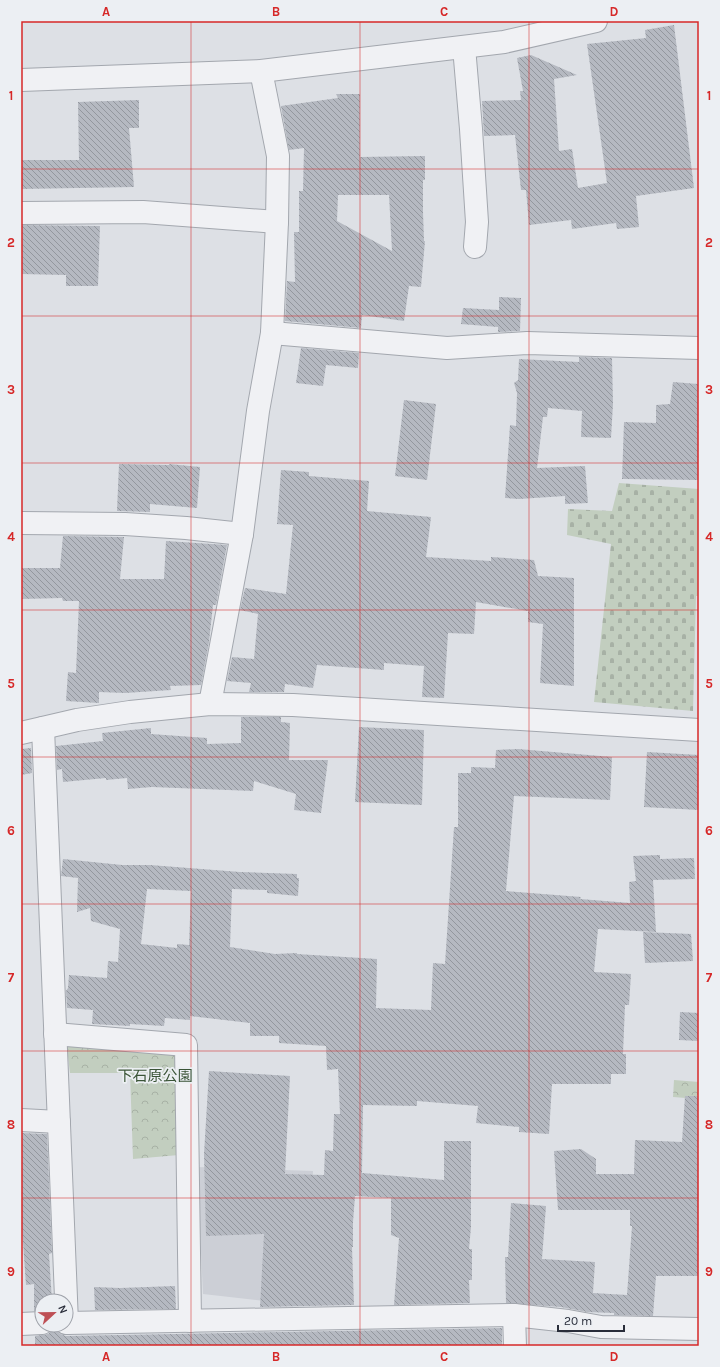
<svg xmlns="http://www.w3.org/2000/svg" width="720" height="1367" font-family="Karla,'Noto Sans JP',sans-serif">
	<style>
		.built { fill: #cccfd6 }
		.cemetery { fill: url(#cemetery-stones) }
		.park { fill: url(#park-crowns) }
		.building { fill: url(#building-back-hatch); fill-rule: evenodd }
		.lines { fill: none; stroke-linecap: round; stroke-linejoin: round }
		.minor-casing { stroke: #a3a7ae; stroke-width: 24 }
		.tertiary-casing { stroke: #a3a7ae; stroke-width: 24 }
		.minor { stroke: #f0f1f4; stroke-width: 22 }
		.tertiary { stroke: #f0f1f4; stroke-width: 22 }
		.grid { fill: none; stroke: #d62828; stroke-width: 1; stroke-opacity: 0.55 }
		.labels { text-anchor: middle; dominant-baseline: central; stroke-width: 3.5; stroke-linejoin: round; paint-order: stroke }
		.park-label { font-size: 15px; fill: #3a5437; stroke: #eceff3 }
		.neatline { fill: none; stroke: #d62828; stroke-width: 1.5 }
		.grid-label { font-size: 13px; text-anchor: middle; font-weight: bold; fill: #d62828 }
	</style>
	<defs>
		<pattern id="cemetery-stones" width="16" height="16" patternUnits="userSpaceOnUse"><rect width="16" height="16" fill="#c2cebf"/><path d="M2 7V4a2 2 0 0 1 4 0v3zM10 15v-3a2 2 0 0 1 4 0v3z" fill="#a7b1a5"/></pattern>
		<pattern id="park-crowns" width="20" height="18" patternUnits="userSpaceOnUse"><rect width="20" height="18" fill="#c2cebf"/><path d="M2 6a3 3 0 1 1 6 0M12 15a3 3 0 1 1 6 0" fill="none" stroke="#a7b1a5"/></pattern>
		<pattern id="building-back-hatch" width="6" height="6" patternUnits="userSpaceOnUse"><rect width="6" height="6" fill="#b5b9c1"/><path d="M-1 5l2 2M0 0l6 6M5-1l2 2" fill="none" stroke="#93979e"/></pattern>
	</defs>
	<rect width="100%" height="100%" fill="#dde0e5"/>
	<path class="built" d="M 197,1167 L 313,1171 L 308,1306 L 203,1294 Z"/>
	<path class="cemetery" d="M 619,483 L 699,489 L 699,596 L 696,596 L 693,711 L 594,702 L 611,544 L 567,535 L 568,509 L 612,511 Z"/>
	<g class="park">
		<path d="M 66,1040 L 181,1052 L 179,1155 L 133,1159 L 130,1073 L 70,1073 Z"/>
		<path d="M 674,1080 L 699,1082 L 699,1099 L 673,1097 Z"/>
	</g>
	<g class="building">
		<path d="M 674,25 L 694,188 L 636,196 L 639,227 L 617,229 L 616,223 L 572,229 L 571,220 L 529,225 L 526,190 L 521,190 L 515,135 L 484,136 L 482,101 L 521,100 L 520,91 L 523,91 L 517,58 L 531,55 L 577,75 L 554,79 L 559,151 L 572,149 L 578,188 L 607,183 L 587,44 L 646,38 L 645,30 Z"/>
		<path d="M 336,94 L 360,94 L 360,157 L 425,156 L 425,180 L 423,180 L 423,212 L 424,241 L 425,241 L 421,287 L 409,286 L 404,321 L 362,315 L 361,328 L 285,321 L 287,281 L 295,282 L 294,232 L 299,232 L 299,191 L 303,191 L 304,148 L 289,150 L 281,106 L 338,98 ZM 338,195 L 389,195 L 392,251 L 337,221 Z"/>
		<path d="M 139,100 L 139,128 L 129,128 L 134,187 L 21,189 L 21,160 L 79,160 L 78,102 Z"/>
		<path d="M 21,225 L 100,226 L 98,286 L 66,286 L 66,275 L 21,274 Z"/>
		<path d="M 499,297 L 521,298 L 520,331 L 498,332 L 498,327 L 461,324 L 463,308 L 499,310 Z"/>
		<path d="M 301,348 L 359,353 L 358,368 L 326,365 L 323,386 L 296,383 Z"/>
		<path d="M 579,357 L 612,358 L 613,404 L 611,438 L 581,437 L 582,411 L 548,408 L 547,417 L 543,417 L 537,468 L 585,466 L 588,503 L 565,504 L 565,496 L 519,499 L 505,498 L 510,425 L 516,426 L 517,393 L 514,383 L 518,380 L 519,359 L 579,362 Z"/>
		<path d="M 673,382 L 698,384 L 699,480 L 622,479 L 624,422 L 656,423 L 656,405 L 670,404 Z"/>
		<path d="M 404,400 L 436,404 L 427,480 L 395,476 Z"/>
		<path d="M 119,464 L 169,465 L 169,464 L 200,467 L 197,508 L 150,504 L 150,512 L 117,511 Z"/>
		<path d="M 281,470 L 309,472 L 309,476 L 369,481 L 367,511 L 431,517 L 426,557 L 491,561 L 491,557 L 534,560 L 538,576 L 574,578 L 574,686 L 540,683 L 543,624 L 528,622 L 528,611 L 476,602 L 474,634 L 448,633 L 444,698 L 422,697 L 424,666 L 384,663 L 384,670 L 317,665 L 313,688 L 285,684 L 284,692 L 249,692 L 251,683 L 227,681 L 232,657 L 254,659 L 258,614 L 240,610 L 245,588 L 286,594 L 293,525 L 277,524 Z"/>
		<path d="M 63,536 L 124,537 L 120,579 L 164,579 L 166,541 L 227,545 L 216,605 L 213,605 L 209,642 L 201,685 L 170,686 L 171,690 L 125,693 L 99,692 L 99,703 L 66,701 L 68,672 L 76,673 L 79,601 L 63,601 L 62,598 L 21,599 L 21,568 L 60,568 Z"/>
		<path d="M 241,717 L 281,717 L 281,722 L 290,723 L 289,760 L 328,760 L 321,813 L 294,810 L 296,794 L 254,781 L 253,791 L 152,787 L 128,789 L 127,778 L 106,780 L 106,778 L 63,782 L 62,769 L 57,770 L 56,746 L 103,741 L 102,733 L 151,728 L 151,734 L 207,738 L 207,744 L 241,743 Z"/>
		<path d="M 359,727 L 424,730 L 422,805 L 355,802 Z"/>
		<path d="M 31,748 L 32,773 L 21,775 L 21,749 Z"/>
		<path d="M 518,749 L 612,757 L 610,800 L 514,796 L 506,891 L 581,897 L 580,899 L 630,903 L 629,882 L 636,881 L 633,856 L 660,855 L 660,859 L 694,858 L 695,879 L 653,880 L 656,932 L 598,929 L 594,972 L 631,974 L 629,1005 L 625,1005 L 623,1054 L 626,1054 L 626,1074 L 611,1074 L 611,1084 L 552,1084 L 549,1134 L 519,1132 L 519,1127 L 476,1123 L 478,1106 L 417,1101 L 417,1106 L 363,1105 L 362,1173 L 444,1180 L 444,1141 L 471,1141 L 471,1227 L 469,1249 L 472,1249 L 472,1280 L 469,1280 L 470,1303 L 394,1305 L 399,1238 L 391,1235 L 391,1198 L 355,1196 L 353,1222 L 353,1247 L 352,1247 L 354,1305 L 260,1307 L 264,1234 L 206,1236 L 204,1154 L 209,1071 L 290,1076 L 285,1174 L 324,1175 L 325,1150 L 333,1151 L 334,1114 L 340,1114 L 338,1069 L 327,1070 L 326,1046 L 279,1043 L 279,1036 L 250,1036 L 250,1023 L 190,1016 L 190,1020 L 165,1018 L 164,1026 L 130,1024 L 130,1026 L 92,1024 L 93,1010 L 67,1008 L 66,991 L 68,988 L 69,975 L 107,978 L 108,961 L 118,962 L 120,929 L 91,921 L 90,908 L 77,912 L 78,878 L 61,876 L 63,859 L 122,865 L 150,865 L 240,872 L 297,874 L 297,878 L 299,878 L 298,896 L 267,893 L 267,890 L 232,889 L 230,947 L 275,954 L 297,953 L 297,954 L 377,959 L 376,1008 L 431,1010 L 433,963 L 445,964 L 454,827 L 458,827 L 458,773 L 471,773 L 471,767 L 495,768 L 496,750 ZM 147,889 L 191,891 L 189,945 L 177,944 L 177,948 L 141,944 Z"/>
		<path d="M 647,752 L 699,755 L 699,810 L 644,807 Z"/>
		<path d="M 643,932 L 691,934 L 693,961 L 645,963 Z"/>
		<path d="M 680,1012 L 699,1013 L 699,1041 L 679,1040 Z"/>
		<path d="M 685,1096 L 699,1096 L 699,1276 L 656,1276 L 653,1316 L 614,1315 L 614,1313 L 587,1312 L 561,1307 L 506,1303 L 505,1257 L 508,1257 L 511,1203 L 546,1206 L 542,1259 L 595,1262 L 593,1293 L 627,1295 L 632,1226 L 630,1226 L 630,1210 L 558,1210 L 554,1151 L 581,1149 L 596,1159 L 596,1174 L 634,1174 L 635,1140 L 682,1142 Z"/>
		<path d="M 21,1133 L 47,1134 L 52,1253 L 49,1254 L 52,1301 L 42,1301 L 42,1311 L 34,1311 L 34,1284 L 26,1285 L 22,1228 L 21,1228 Z"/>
		<path d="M 175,1286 L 176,1309 L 95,1310 L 94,1287 L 120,1288 Z"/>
		<path d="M 54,1326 L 54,1330 L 56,1330 L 60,1334 L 66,1336 L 502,1328 L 502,1346 L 35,1346 L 35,1336 L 48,1334 L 53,1329 Z"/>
	</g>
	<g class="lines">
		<defs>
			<g id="minor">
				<path d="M 464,47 L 471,129 L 477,222 L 475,247"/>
				<path d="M 21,213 L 143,212 L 277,222"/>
				<path d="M 272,333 L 447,348 L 527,343 L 699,348"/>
				<path d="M 21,523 L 125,524 L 186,528 L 242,534"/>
				<path d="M 210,704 L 242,534 L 258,411 L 272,333 L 277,222 L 278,156 L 261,71"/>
				<path d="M 43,728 L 67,1323"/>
				<path d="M 55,1034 L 186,1045 L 190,1321"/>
				<path d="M 21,1120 L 59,1122"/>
				<path d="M 514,1315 L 515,1346"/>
				<path d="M 66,1323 L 514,1315 L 568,1321 L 601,1327 L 699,1329"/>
				<path d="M 21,1324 L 42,1323"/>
			</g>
			<g id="tertiary">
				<path d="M 21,80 L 261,71 L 504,42 L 596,21"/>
				<path d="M 21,733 L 77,720 L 130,712 L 210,704 L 293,705 L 699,730"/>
			</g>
		</defs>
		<use href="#minor" class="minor-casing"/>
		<use href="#tertiary" class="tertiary-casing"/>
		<use href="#minor" class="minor"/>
		<use href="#tertiary" class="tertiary"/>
	</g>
	<path class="grid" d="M 191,21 L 191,1346M 360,21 L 360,1346M 529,21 L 529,1346M 21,169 L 699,169M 21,316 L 699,316M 21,463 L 699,463M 21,610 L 699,610M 21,757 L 699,757M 21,904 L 699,904M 21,1051 L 699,1051M 21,1198 L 699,1198"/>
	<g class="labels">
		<g class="park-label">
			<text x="155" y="1076">下石原公園</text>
		</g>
	</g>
	<rect width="720" height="1367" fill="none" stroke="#eceff3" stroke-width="44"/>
	<g transform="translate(54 1313) rotate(68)"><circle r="19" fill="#eceff3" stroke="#9ea1a9"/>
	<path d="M0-3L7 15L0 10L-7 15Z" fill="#be4f55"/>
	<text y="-6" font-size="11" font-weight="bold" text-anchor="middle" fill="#292d3a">N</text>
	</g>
	<path d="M558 1325v6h66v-6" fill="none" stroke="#292d3a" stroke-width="2"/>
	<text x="564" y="1325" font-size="12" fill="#292d3a" stroke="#eceff3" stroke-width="3" paint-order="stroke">20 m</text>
	<rect x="22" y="22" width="676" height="1323" class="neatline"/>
	<g class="grid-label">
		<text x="106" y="16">A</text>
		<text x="276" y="16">B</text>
		<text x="444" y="16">C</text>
		<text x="614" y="16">D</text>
		<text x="11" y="100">1</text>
		<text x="709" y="100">1</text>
		<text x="11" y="247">2</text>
		<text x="709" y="247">2</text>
		<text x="11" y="394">3</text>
		<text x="709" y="394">3</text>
		<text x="11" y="541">4</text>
		<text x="709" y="541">4</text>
		<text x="11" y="688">5</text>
		<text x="709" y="688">5</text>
		<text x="11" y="835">6</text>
		<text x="709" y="835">6</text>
		<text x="11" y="982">7</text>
		<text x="709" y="982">7</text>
		<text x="11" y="1129">8</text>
		<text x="709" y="1129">8</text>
		<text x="11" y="1276">9</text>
		<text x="709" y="1276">9</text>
		<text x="106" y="1361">A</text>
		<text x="276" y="1361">B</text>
		<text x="444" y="1361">C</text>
		<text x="614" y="1361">D</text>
	</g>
</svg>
